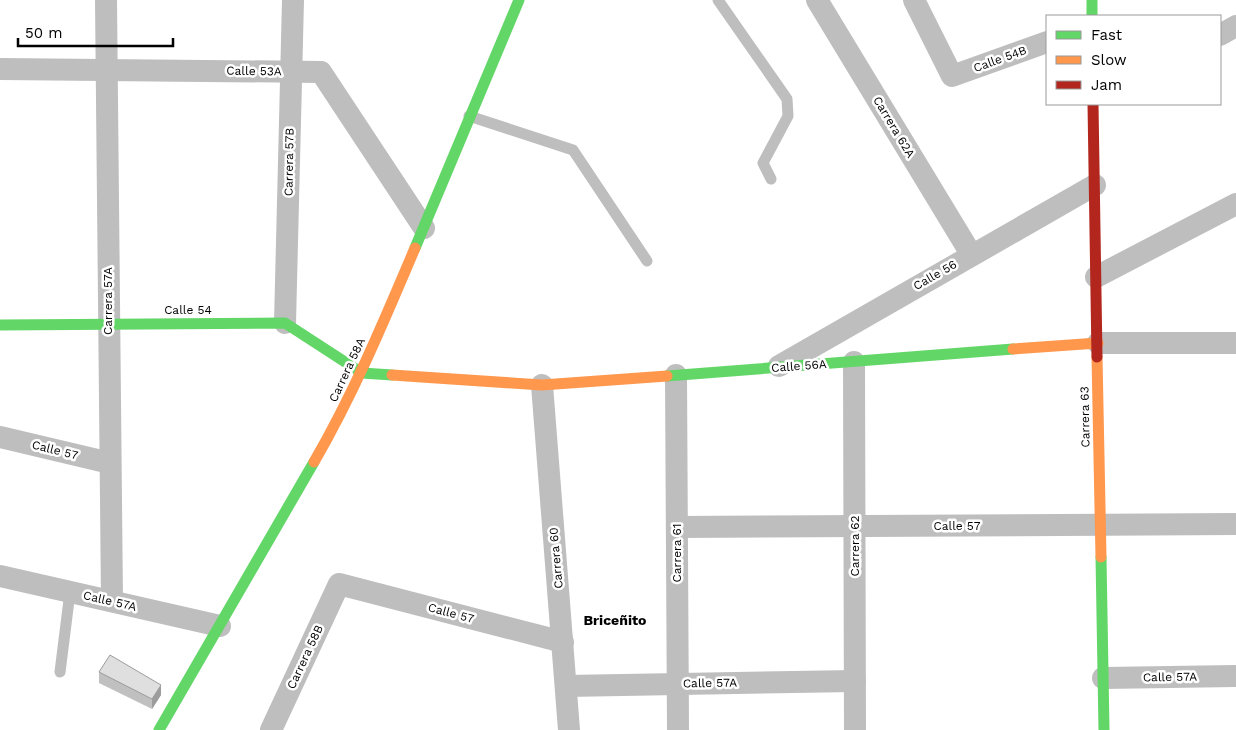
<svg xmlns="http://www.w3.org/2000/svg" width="1236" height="730" font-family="'Work Sans',sans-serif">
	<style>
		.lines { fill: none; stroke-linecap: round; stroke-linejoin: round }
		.lane { stroke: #bebebe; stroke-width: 11 }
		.street { stroke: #bebebe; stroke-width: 22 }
		.fast { stroke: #63d668; stroke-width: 11 }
		.slow { stroke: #ff974d; stroke-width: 11 }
		.jam { stroke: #b3261e; stroke-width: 11 }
		.wall { fill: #c0c0c0 }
		.shaded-wall { fill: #9c9c9c }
		.building { fill: #dfdfdf; stroke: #9c9c9c }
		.labels { text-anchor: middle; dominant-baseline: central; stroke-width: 5; stroke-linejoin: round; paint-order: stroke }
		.street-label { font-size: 12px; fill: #000; stroke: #fff }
		.neighbourhood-label { font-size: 14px; font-weight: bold; fill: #000; stroke: #fff }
	</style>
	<rect width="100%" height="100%" fill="#fff"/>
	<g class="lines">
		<g class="lane">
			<path d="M 718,0 L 787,99 L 788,116 L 763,163 L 771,179"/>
			<path d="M 469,116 L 573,150 L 647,261"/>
			<path d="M 60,672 L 70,592"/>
		</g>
		<g class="street">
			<path d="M 106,0 L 112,601"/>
			<path d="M 817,0 L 971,254"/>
			<path d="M 914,0 L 952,76 L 1047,42"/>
			<path d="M 1220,35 L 1236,26"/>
			<path d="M 0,69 L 321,72 L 424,228"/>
			<path d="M 1096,277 L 1236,204"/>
			<path d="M 285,323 L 293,0"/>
			<path d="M 1098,343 L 1236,343"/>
			<path d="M 854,362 L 855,730"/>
			<path d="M 779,366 L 1095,185"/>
			<path d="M 676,375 L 678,730"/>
			<path d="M 542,385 L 569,730"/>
			<path d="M 0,437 L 110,463"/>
			<path d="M 677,527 L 1236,524"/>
			<path d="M 0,576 L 220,626"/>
			<path d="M 1103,678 L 1236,676"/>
			<path d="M 566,686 L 855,681"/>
			<path d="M 271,730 L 339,584 L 563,642"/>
		</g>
		<g class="fast">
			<path d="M 1092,0 L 1092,16"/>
			<path d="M 415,248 L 519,0"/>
			<path d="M 0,325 L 285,323 L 362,373 L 392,375"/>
			<path d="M 667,376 L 1013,349"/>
			<path d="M 1101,557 L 1104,730"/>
			<path d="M 159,730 L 314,462"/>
		</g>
		<g class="slow">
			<path d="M 1013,349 L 1098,343"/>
			<path d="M 1097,357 L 1101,557"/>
			<path d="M 392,375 L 542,385 L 667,376"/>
			<path d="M 314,462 C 354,393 384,321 415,248"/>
		</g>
		<path class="jam" d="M 1093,104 L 1097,357"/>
	</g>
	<path class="wall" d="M 99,672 L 161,695 L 152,709 L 99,683 Z"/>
	<path class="shaded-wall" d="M 161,685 L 161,695 L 152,709 L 152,699 Z"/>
	<path class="building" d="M 110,655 L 161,685 L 152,699 L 99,672 Z"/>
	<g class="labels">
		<g class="street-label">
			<text transform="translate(1000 59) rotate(-20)">Calle 54B</text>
			<text transform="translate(254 71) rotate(1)">Calle 53A</text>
			<text transform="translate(894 127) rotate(59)">Carrera 62A</text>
			<text transform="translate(289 162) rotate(-89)">Carrera 57B</text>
			<text transform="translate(935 275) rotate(-30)">Calle 56</text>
			<text transform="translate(108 301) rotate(-90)">Carrera 57A</text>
			<text x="188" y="310">Calle 54</text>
			<text transform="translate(799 366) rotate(-4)">Calle 56A</text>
			<text transform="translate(347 370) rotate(-65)">Carrera 58A</text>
			<text transform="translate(1085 417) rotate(-91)">Carrera 63</text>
			<text transform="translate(55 450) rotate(14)">Calle 57</text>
			<text x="957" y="526">Calle 57</text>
			<text transform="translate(855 546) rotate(-90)">Carrera 62</text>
			<text transform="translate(677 553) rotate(-90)">Carrera 61</text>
			<text transform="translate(556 558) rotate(-95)">Carrera 60</text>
			<text transform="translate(110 601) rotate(13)">Calle 57A</text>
			<text transform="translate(451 613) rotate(15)">Calle 57</text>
			<text transform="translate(305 657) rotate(-65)">Carrera 58B</text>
			<text transform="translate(1170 677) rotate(-1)">Calle 57A</text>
			<text transform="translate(710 683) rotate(-1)">Calle 57A</text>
		</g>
		<g class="neighbourhood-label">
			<text x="615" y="620">Briceñito</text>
		</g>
	</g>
	<rect x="1046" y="15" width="175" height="90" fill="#ffffff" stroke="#999999"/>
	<rect x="1056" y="31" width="25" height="8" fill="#63d668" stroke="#999999"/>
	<text x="1091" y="40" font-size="15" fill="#000000">Fast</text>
	<rect x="1056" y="56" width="25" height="8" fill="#ff974d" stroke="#999999"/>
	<text x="1091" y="65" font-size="15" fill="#000000">Slow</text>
	<rect x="1056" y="81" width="25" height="8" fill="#b3261e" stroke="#999999"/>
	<text x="1091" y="90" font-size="15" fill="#000000">Jam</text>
	<path d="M18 38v8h155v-8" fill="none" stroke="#000000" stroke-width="2.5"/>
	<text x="25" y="38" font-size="15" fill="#000000" stroke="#ffffff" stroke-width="4" paint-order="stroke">50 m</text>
</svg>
